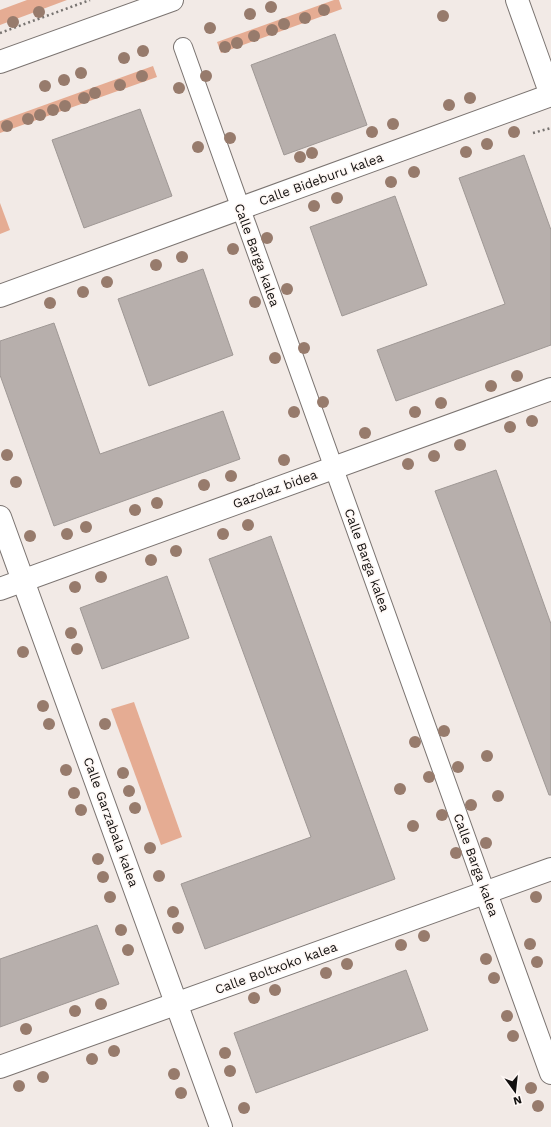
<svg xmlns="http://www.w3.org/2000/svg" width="551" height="1127" font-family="'Work Sans',sans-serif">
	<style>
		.green { fill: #e5ac93 }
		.building { fill: #b7afac; stroke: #9f9895 }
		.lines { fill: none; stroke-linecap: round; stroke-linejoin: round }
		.pedestrian-casing { stroke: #7b7471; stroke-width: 20 }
		.minor-casing { stroke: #7b7471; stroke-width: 24 }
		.tertiary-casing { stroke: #7b7471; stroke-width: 24 }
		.path { stroke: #777370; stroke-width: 2.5; stroke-dasharray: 2 3; stroke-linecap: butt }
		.pedestrian { stroke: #fff; stroke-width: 18 }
		.minor { stroke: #fff; stroke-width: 22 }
		.tertiary { stroke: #fff; stroke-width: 22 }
		.tree { fill: #977b6c }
		.labels { text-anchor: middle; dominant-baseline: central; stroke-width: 3; stroke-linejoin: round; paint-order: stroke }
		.street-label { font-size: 13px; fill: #12100f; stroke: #fef7f4 }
	</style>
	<rect width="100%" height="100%" fill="#f2eae6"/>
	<g class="green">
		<path d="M 27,0 L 67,0 L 0,25 L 0,10 Z"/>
		<path d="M 334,0 L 339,0 L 342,9 L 221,53 L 217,42 Z"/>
		<path d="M 153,66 L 157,77 L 0,133 L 0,121 Z"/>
		<path d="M 0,203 L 10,230 L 0,234 Z"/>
		<path d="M 134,702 L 182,837 L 161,845 L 111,709 Z"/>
	</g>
	<g class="building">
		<path d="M 335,34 L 367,125 L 284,155 L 251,65 Z"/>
		<path d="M 140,109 L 172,196 L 84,228 L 52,140 Z"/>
		<path d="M 524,155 L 551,230 L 551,345 L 396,401 L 377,350 L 505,304 L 459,178 Z"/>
		<path d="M 395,196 L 427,285 L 342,316 L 310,227 Z"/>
		<path d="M 203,269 L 233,355 L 149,386 L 118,299 Z"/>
		<path d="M 54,323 L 100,454 L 223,411 L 240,459 L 54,526 L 0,375 L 0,341 Z"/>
		<path d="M 496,470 L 551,624 L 551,795 L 549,795 L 435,491 Z"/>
		<path d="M 271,536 L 395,879 L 205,949 L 181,884 L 311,837 L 209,559 Z"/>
		<path d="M 167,576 L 189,638 L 102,669 L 80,608 Z"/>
		<path d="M 97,925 L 119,984 L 0,1027 L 0,959 Z"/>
		<path d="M 406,970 L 428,1030 L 256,1093 L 234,1033 Z"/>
	</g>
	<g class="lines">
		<defs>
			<path id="pedestrian" d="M 183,47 L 486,893"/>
			<g id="minor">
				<path d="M 517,0 L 551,95"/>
				<path d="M 0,296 L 551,95"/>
				<path d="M 0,517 L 221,1127"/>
				<path d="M 0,589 L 551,389"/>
				<path d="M 486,893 L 551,1073"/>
				<path d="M 0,1067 L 551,869"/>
			</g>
			<path id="tertiary" d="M 0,62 L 172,0"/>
		</defs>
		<use href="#pedestrian" class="pedestrian-casing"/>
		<use href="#minor" class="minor-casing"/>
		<use href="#tertiary" class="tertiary-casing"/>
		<g class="path">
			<path d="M 0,33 L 90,0"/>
			<path d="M 533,133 L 551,128"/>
		</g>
		<use href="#pedestrian" class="pedestrian"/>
		<use href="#minor" class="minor"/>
		<use href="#tertiary" class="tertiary"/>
	</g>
	<g class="tree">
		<circle cx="271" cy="7" r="6"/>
		<circle cx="324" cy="10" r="6"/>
		<circle cx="39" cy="12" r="6"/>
		<circle cx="250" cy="14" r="6"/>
		<circle cx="443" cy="16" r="6"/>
		<circle cx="305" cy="18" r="6"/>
		<circle cx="13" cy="22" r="6"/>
		<circle cx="284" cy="24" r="6"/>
		<circle cx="210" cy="28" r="6"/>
		<circle cx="272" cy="30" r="6"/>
		<circle cx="254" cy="36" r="6"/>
		<circle cx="237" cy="43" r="6"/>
		<circle cx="225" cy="47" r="6"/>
		<circle cx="143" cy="51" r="6"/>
		<circle cx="124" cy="58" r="6"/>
		<circle cx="81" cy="73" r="6"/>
		<circle cx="142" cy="76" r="6"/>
		<circle cx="206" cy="76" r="6"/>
		<circle cx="64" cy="80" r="6"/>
		<circle cx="120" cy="85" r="6"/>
		<circle cx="45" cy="86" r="6"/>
		<circle cx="179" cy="88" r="6"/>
		<circle cx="95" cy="93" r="6"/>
		<circle cx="84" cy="98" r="6"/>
		<circle cx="470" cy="98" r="6"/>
		<circle cx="449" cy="105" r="6"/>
		<circle cx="65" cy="106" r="6"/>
		<circle cx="53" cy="110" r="6"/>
		<circle cx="40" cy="115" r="6"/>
		<circle cx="28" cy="119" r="6"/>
		<circle cx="393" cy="124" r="6"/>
		<circle cx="7" cy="126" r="6"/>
		<circle cx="372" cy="132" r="6"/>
		<circle cx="514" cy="132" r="6"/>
		<circle cx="230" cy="138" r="6"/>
		<circle cx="487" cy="144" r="6"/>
		<circle cx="198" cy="147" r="6"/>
		<circle cx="466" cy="152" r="6"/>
		<circle cx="312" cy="153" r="6"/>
		<circle cx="300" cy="157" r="6"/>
		<circle cx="414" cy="172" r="6"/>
		<circle cx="391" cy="182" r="6"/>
		<circle cx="337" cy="198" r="6"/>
		<circle cx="314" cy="206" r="6"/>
		<circle cx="267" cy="238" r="6"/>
		<circle cx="233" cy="249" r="6"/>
		<circle cx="182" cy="257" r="6"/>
		<circle cx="156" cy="265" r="6"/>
		<circle cx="107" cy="282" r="6"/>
		<circle cx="287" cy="289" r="6"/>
		<circle cx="83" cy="292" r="6"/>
		<circle cx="255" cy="302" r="6"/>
		<circle cx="50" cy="303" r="6"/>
		<circle cx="304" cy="348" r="6"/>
		<circle cx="275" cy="358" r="6"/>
		<circle cx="517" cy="376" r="6"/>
		<circle cx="491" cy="386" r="6"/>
		<circle cx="323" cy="402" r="6"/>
		<circle cx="441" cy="403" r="6"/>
		<circle cx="294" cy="412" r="6"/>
		<circle cx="415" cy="412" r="6"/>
		<circle cx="532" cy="421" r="6"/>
		<circle cx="510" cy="427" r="6"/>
		<circle cx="365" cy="433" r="6"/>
		<circle cx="460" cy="445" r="6"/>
		<circle cx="7" cy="455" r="6"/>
		<circle cx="434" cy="456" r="6"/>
		<circle cx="284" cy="460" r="6"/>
		<circle cx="408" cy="464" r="6"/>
		<circle cx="231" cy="476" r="6"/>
		<circle cx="16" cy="482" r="6"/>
		<circle cx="204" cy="485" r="6"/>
		<circle cx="157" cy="503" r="6"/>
		<circle cx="135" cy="510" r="6"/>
		<circle cx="248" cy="525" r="6"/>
		<circle cx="86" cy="527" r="6"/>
		<circle cx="67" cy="534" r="6"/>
		<circle cx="223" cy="534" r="6"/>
		<circle cx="30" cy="536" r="6"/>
		<circle cx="176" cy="551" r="6"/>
		<circle cx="151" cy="560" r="6"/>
		<circle cx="101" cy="577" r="6"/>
		<circle cx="75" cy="587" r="6"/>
		<circle cx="71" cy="633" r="6"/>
		<circle cx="77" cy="649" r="6"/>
		<circle cx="23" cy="652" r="6"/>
		<circle cx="43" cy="706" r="6"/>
		<circle cx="49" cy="724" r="6"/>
		<circle cx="105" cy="724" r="6"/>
		<circle cx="444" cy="731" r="6"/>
		<circle cx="415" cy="742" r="6"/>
		<circle cx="487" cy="756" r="6"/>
		<circle cx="458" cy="767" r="6"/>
		<circle cx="66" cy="770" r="6"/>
		<circle cx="123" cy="773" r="6"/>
		<circle cx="429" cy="777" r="6"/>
		<circle cx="400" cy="789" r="6"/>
		<circle cx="129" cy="791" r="6"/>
		<circle cx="74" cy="793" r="6"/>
		<circle cx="498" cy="796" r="6"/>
		<circle cx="471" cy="805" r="6"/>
		<circle cx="135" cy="808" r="6"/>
		<circle cx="81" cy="810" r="6"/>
		<circle cx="442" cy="815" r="6"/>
		<circle cx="413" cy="826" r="6"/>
		<circle cx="486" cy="843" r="6"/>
		<circle cx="150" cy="848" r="6"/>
		<circle cx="456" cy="853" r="6"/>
		<circle cx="98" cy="859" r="6"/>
		<circle cx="159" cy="876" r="6"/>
		<circle cx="103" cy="877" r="6"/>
		<circle cx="110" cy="897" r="6"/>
		<circle cx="536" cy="897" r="6"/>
		<circle cx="173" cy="912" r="6"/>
		<circle cx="178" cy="928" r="6"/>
		<circle cx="121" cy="930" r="6"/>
		<circle cx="424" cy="936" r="6"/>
		<circle cx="530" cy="944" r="6"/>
		<circle cx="401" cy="945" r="6"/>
		<circle cx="128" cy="950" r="6"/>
		<circle cx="486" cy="959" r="6"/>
		<circle cx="537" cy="962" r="6"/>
		<circle cx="347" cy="964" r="6"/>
		<circle cx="326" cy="973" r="6"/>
		<circle cx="494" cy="978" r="6"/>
		<circle cx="275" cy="990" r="6"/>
		<circle cx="254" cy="998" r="6"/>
		<circle cx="101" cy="1004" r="6"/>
		<circle cx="75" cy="1011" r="6"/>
		<circle cx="507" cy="1016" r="6"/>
		<circle cx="26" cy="1029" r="6"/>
		<circle cx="513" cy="1036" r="6"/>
		<circle cx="114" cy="1051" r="6"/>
		<circle cx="225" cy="1053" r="6"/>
		<circle cx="92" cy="1059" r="6"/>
		<circle cx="230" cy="1071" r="6"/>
		<circle cx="174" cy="1074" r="6"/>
		<circle cx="43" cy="1077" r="6"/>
		<circle cx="19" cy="1086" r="6"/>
		<circle cx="531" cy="1088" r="6"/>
		<circle cx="181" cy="1093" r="6"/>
		<circle cx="538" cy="1106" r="6"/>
		<circle cx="244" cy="1108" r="6"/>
	</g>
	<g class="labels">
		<g class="street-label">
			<text transform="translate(321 179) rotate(-20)">Calle Bideburu kalea</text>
			<text transform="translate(257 255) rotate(70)">Calle Barga kalea</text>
			<text transform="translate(275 489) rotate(-20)">Gazolaz bidea</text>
			<text transform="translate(367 560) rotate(70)">Calle Barga kalea</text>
			<text transform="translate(111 822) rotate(70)">Calle Garzabala kalea</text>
			<text transform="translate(476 865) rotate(70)">Calle Barga kalea</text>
			<text transform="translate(276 968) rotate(-20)">Calle Boltxoko kalea</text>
		</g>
	</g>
	<g transform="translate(515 1091) rotate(165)" stroke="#fef7f4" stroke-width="3" paint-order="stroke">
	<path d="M0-3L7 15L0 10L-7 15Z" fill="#12100f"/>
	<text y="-6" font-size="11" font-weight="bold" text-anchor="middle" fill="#12100f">N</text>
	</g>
</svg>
